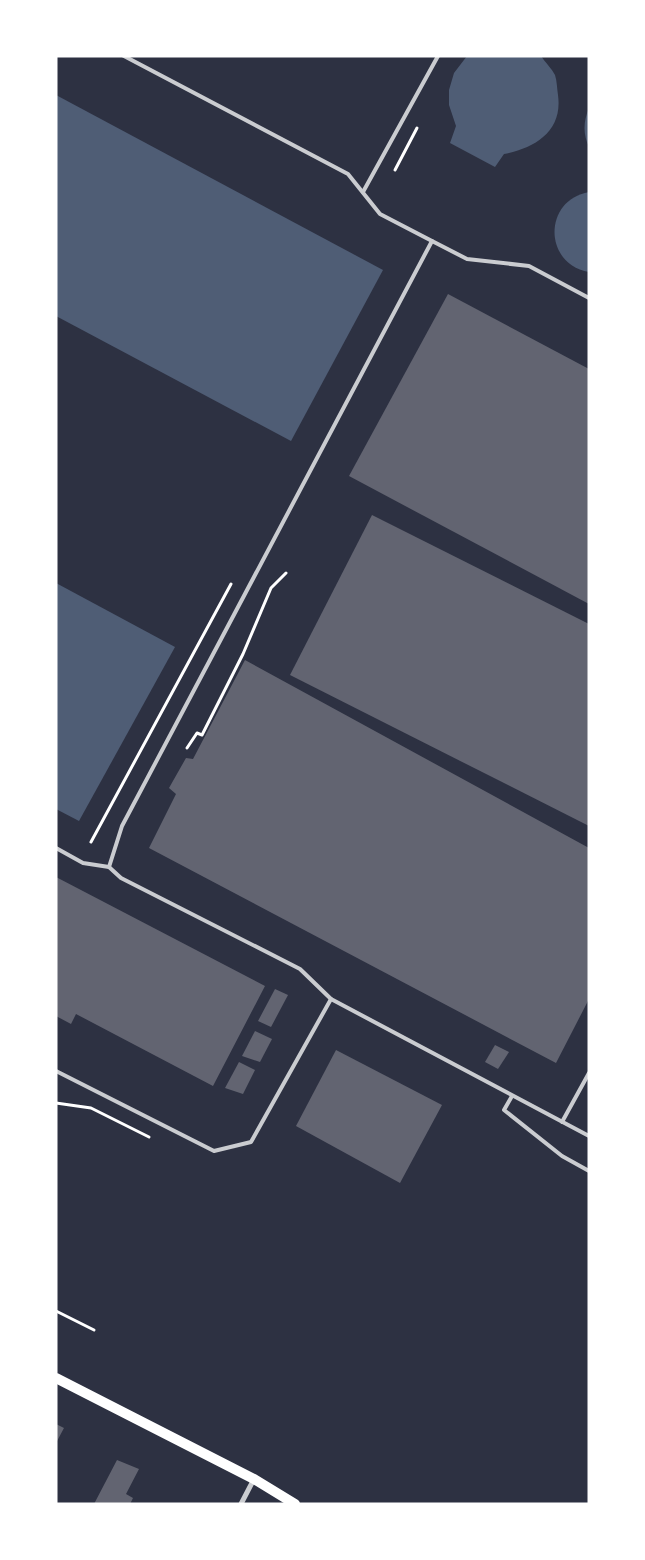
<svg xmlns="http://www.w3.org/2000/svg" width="645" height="1560" font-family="'PT Sans',sans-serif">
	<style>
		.water { fill: #4f5d75 }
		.building { fill: #626471 }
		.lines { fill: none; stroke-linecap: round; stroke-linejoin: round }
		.path { stroke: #fff; stroke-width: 3 }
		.service { stroke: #caccd0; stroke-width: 4 }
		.minor { stroke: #caccd0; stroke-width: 5 }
		.secondary { stroke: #fff; stroke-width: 10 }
	</style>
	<rect width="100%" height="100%" fill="#2d3142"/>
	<g class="water">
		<path d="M 467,56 L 541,56 C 545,62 552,69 555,75 C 557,81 557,89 558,95 C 563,131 535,148 504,154 L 495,167 L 450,143 L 456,126 L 449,105 L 449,90 L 454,73 Z"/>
		<path d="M 56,95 L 383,270 L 291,441 L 56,316 Z"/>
		<path d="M 589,108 L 589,147 C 583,134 583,122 589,108 Z"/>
		<path d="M 589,192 L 589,272 C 543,264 543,200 589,192 Z"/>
		<path d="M 56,583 L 175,647 L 79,821 L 56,809 Z"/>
	</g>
	<g class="building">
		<path d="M 448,294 L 589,369 L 589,604 L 349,476 Z"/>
		<path d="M 372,515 L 589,624 L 589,826 L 290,675 Z"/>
		<path d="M 245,660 L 589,848 L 589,999 L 556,1063 L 149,848 L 176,794 L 169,788 L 186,758 L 193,759 Z"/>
		<path d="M 56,877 L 265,986 L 213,1086 L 76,1014 L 71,1024 L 56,1016 Z"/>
		<path d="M 275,989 L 288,995 L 271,1027 L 258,1021 Z"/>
		<path d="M 255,1031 L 272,1039 L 260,1062 L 242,1056 Z"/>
		<path d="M 495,1045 L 509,1052 L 498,1069 L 485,1062 Z"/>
		<path d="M 336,1050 L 442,1105 L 400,1183 L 296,1126 Z"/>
		<path d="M 239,1062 L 255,1070 L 243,1094 L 225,1088 Z"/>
		<path d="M 56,1424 L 64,1428 L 56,1443 Z"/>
		<path d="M 117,1460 L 139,1469 L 126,1494 L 133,1498 L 130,1504 L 94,1504 Z"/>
	</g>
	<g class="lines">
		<g class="path">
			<path d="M 395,170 L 417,128"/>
			<path d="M 187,748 L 197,733 L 202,735 L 243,654 L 271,588 L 286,573"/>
			<path d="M 91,842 L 231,584"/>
			<path d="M 56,1103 L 91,1108 L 149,1137"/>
			<path d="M 56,1311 L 94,1330"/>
		</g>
		<g class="service">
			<path d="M 124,56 L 348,174 L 380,214 L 432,241 L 467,259 L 529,266 L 589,298"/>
			<path d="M 363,192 L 438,56"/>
			<path d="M 56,848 L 83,863 L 109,867 L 121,878 L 300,969 L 331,999 L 589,1136"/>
			<path d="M 109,867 L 122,826 L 432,241"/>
			<path d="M 56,1071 L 214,1151 L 251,1142 L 331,999"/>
			<path d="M 512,1096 L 504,1110 L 562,1156 L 589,1171"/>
			<path d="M 562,1122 L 589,1073"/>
		</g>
		<path class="minor" d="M 241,1504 L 254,1479"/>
		<path class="secondary" d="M 56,1378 L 254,1479 L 295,1504"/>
	</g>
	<rect width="645" height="1560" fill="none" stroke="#ffffff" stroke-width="115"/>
</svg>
